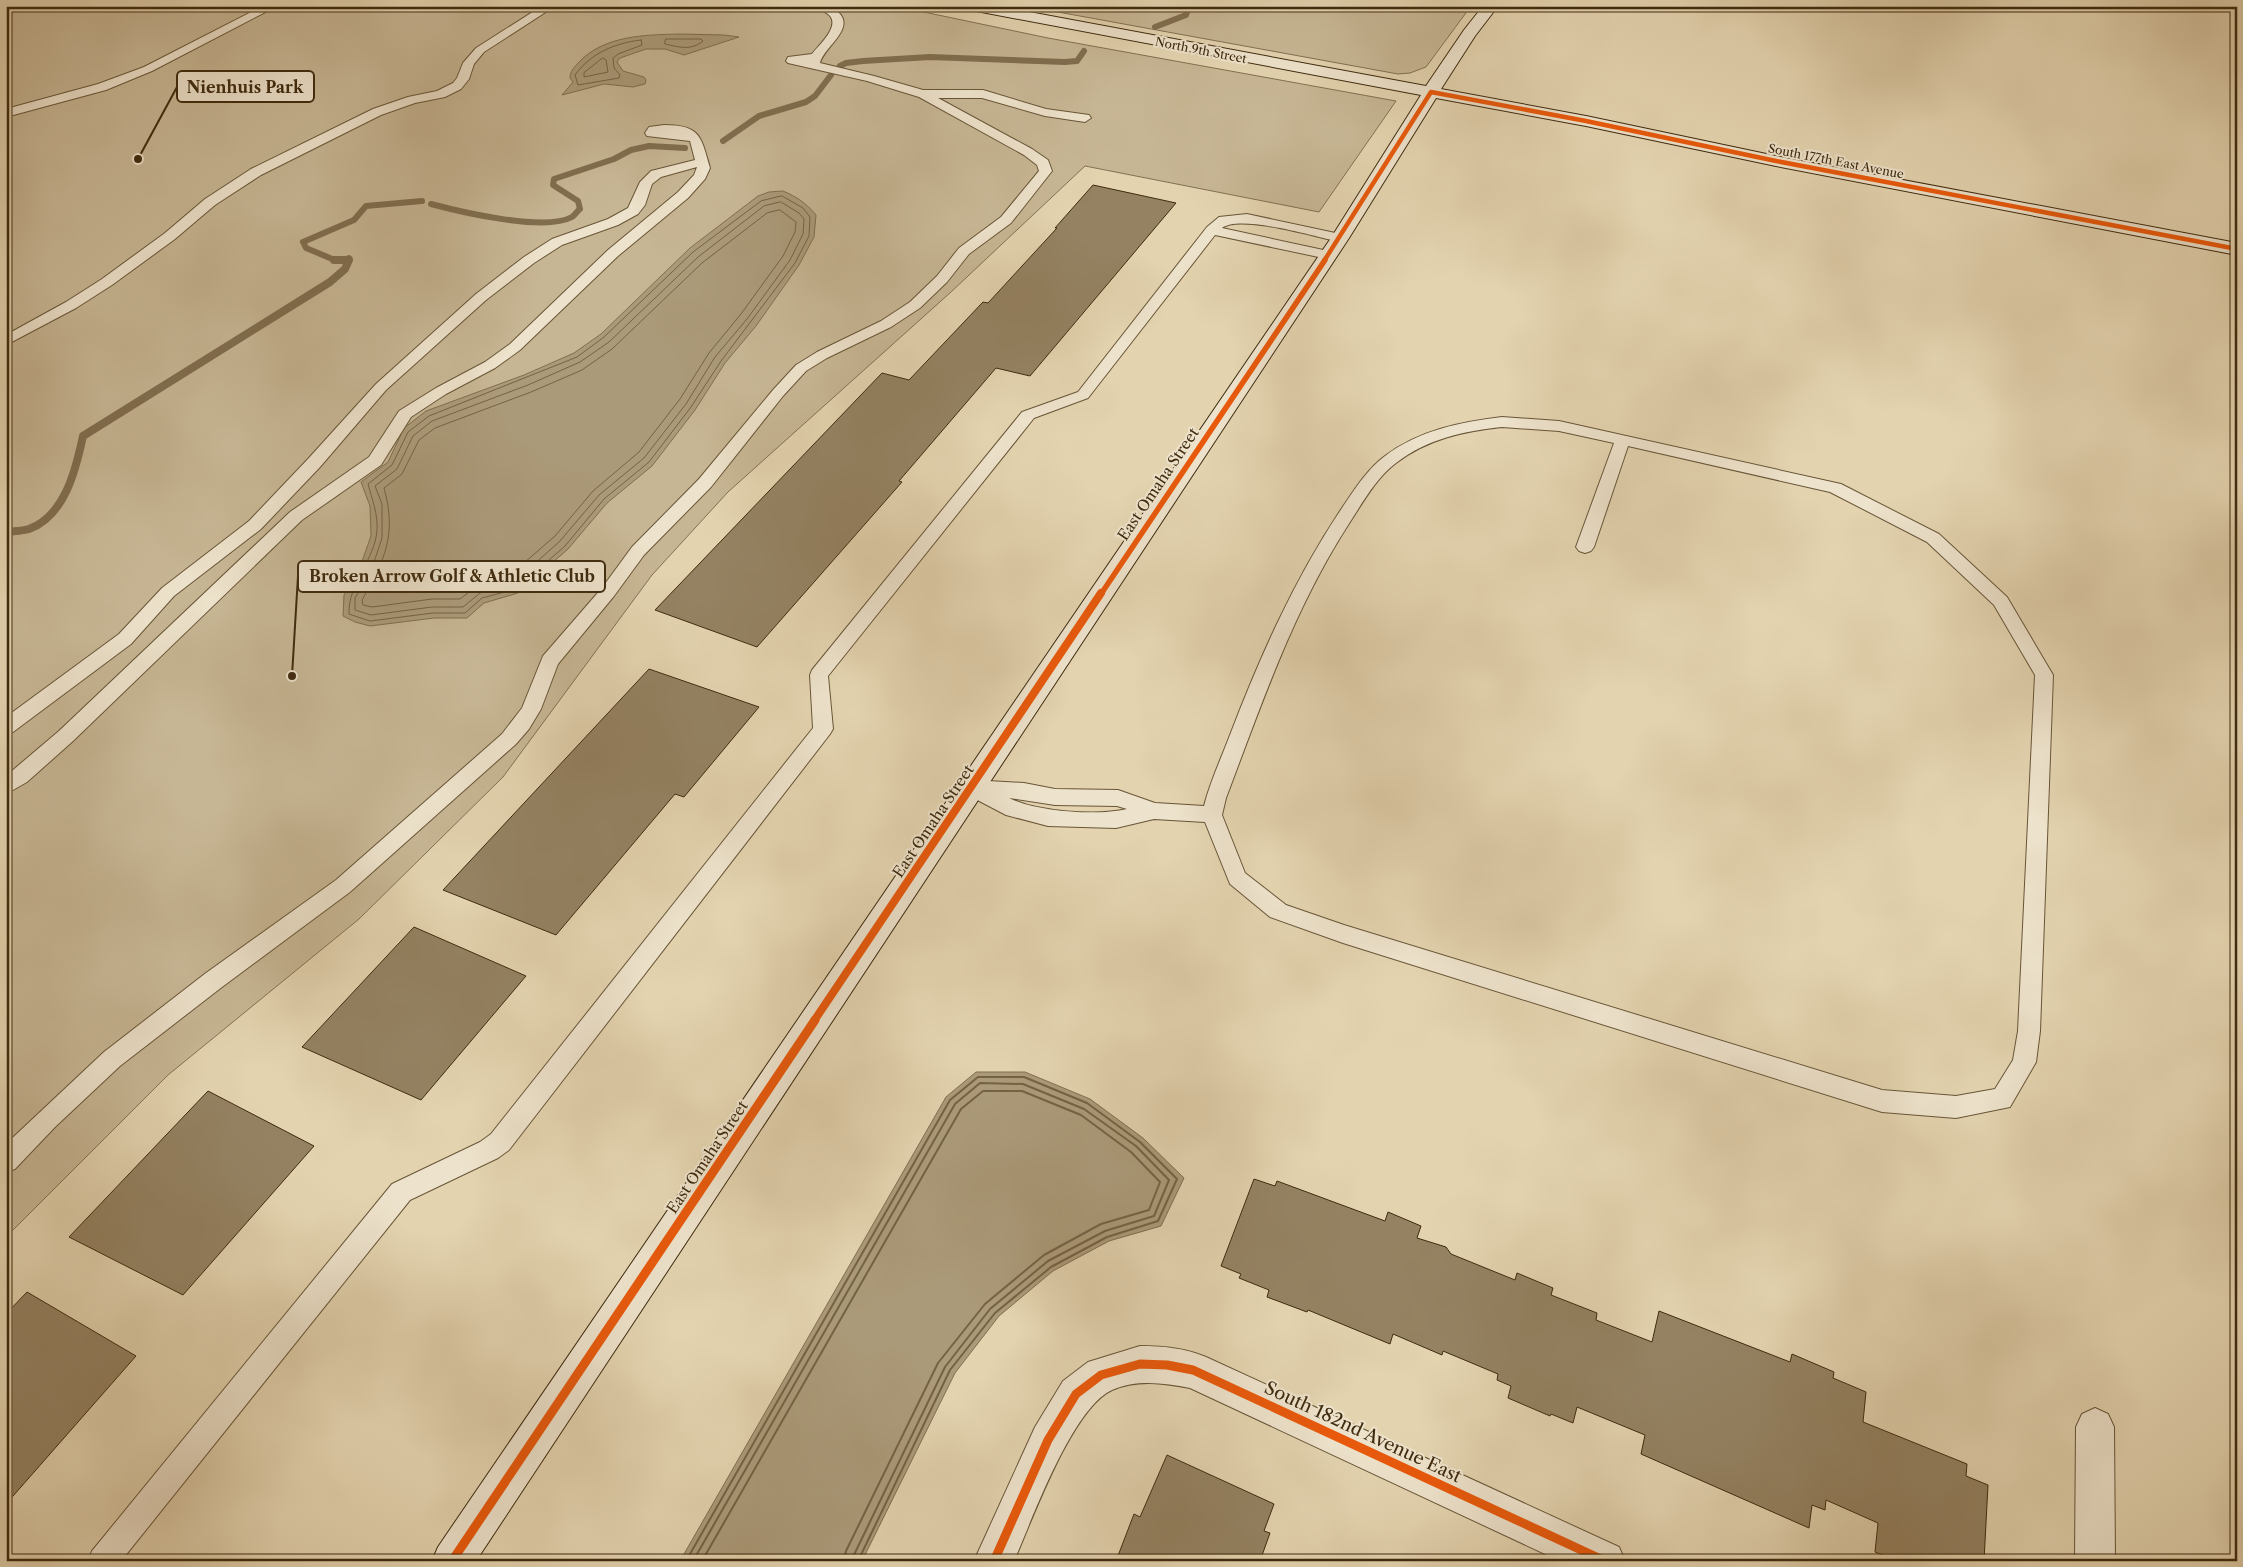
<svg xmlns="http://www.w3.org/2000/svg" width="2243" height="1567" font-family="'Libre Caslon Text',serif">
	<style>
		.green { fill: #c7b694; stroke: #837052 }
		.water { fill: #ab9a79; stroke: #806e4f }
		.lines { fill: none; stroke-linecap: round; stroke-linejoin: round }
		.shore-far1 { stroke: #756244; stroke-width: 1 }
		.shore { stroke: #756244; stroke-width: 2 }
		.stream-far1 { stroke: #806e4f; stroke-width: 6 }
		.stream { stroke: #806e4f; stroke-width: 8 }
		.building { fill: #948262; stroke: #3f2b0f }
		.lane-casing { stroke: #685537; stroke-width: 2 }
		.street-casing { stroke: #685537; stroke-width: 2 }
		.secondary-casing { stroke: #3f2b0f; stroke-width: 2 }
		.lane { fill: #ede2cb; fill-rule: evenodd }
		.street { fill: #ede2cb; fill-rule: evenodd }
		.secondary { fill: #ede2cb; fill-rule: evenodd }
		.cycleway-far3-casing { stroke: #ede2cb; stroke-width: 6 }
		.cycleway-far2-casing { stroke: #ede2cb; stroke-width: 8 }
		.cycleway-far1-casing { stroke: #ede2cb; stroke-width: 11 }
		.cycleway-casing { stroke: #ede2cb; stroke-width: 12 }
		.cycleway-far3 { stroke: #e8590c; stroke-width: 4.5 }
		.cycleway-far2 { stroke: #e8590c; stroke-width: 5.5 }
		.cycleway-far1 { stroke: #e8590c; stroke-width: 8 }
		.cycleway { stroke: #e8590c; stroke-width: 9 }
		.labels { text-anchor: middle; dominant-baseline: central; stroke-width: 4; stroke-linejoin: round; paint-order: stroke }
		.far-street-label { font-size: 12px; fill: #3f2b0f; stroke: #ede2cb }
		.street-label { font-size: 15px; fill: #3f2b0f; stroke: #ede2cb }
		.near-street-label { font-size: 18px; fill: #3f2b0f; stroke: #ede2cb }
		.leader { fill: none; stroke: #3f2b0f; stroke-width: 2 }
		.callout-dot { fill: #3f2b0f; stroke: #ede2cb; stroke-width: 2 }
		.callout { fill: #ede2cb; stroke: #3f2b0f; stroke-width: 2 }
		.callout-label { font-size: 16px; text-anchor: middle; font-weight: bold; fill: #3f2b0f }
	</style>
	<rect width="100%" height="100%" fill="#e3d3af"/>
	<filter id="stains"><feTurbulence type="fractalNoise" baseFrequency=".004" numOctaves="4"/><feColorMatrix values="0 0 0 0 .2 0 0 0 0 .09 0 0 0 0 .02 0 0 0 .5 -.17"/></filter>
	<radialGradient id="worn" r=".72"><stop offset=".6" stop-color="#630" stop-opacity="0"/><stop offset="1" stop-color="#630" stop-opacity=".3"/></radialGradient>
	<g class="green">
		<path d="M 6,6 L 895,6 L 1048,38 L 1396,101 L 1319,212 L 1085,166 L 951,292 L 728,492 L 652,575 L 503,777 L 359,919 L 168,1075 L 6,1237 Z"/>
		<path d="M 1025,6 L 1471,6 L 1426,67 L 1410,73 L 1398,74 Z"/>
	</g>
	<g class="water">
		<path d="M 680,34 L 724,35 L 739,37 L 684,55 L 665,49 L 646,49 L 620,58 L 617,62 L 623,71 L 644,77 L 646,80 L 645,84 L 633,87 L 604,84 L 562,95 L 573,82 L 570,78 C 570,72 574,67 579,62 C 605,35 645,35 680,34 Z"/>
		<path d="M 783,191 C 797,197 806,203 816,215 L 814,237 L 799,265 L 756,326 L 725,363 L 695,410 L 652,466 L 607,503 L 568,549 L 518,593 L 484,603 L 467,618 L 434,618 L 370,626 L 355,622 L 343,616 L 344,595 L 360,567 L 371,536 L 370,506 L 361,482 L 388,462 L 404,428 L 426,411 L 524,375 L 574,353 L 601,334 L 690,248 L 758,196 L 769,192 Z"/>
		<path d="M 976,1072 L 1025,1072 L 1090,1099 L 1143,1138 L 1184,1178 L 1161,1226 L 1109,1241 L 1053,1271 L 999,1316 L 955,1373 L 862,1561 L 680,1561 L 946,1097 Z"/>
	</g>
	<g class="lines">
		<g class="shore-far1">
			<path d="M 666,39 L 701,39 L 703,41 C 691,51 679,47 665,44 Z"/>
			<path d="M 641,40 L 642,45 L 618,54 L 613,58 L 614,68 L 620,75 L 619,78 L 578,85 L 575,75 C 591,53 615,43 641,40 Z"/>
			<path d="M 603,58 L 606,60 L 608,72 L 584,77 L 584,73 Z"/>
			<path d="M 782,196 L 803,208 L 810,217 L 809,236 L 795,263 L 721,361 L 691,407 L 649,462 L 604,499 L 565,546 L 516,589 L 482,598 L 465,613 L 433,613 L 370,621 L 349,614 C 348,583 375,560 377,530 C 378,514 372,499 368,484 L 392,465 L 408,432 L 429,416 L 577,357 L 604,337 L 693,252 L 761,201 Z"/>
			<path d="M 781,202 L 799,213 L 804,219 L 803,234 L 790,260 L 747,319 L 715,357 L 686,404 L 644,458 L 599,495 L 560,541 L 513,583 L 480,593 L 463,607 L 432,607 L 371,615 L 355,610 L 355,598 L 371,571 L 382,538 L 382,504 L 375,486 L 397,469 L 413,436 L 432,421 L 528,385 L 580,362 L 609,342 L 698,257 L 764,206 Z"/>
			<path d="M 780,210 L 796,222 L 795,232 L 783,256 L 741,314 L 709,353 L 680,399 L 639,452 L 593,491 L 555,536 L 509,576 L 477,586 L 460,599 L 432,599 L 372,607 L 363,605 L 362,600 C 385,560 397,534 384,488 L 402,474 L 419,440 L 435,428 L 531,392 L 582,370 L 612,349 L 702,263 L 767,213 Z"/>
		</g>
		<g class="shore">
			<path d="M 686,1561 L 950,1100 L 978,1077 L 1024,1077 L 1087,1103 L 1140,1142 L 1177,1179 L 1158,1221 L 1107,1237 L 1051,1267 L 995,1313 L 950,1370 L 858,1561"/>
			<path d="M 693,1561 L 955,1104 L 980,1083 L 1023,1084 L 1084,1109 L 1136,1146 L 1169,1180 L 1154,1216 L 1105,1231 L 1048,1261 L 990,1309 L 945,1367 L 851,1561"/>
			<path d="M 702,1561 L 961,1109 L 983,1091 L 1022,1091 L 1081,1115 L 1131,1152 L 1160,1182 L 1149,1210 L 1101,1224 L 1044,1255 L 985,1304 L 938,1363 L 846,1551 L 844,1561"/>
		</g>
		<g class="stream-far1">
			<path d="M 1155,27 L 1186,15 L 1189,6"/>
			<path d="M 840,66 L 846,63 L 863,61 L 930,57 L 1065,62 L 1077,61 L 1084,51"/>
			<path d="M 723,141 L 759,116 L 806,102 L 815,96 L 831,75"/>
			<path d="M 431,204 C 461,212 545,232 572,217 C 575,215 577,211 580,209 L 578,201 L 553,185 L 554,179 L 614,159 L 631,150 L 649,146 L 685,148"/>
			<path d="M 337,261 L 306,248 L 303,242 L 354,220 L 366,206 L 422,201"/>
			<path d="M 339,261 L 349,258 L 349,261"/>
		</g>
		<g class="stream">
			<path d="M 334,260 L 343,260"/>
			<path d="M 6,532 C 14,531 22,531 29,529 C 65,516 76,469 83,436 L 330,282 L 345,269 L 349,260"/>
		</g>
	</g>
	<g class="building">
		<path d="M 1093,185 L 1176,203 L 1030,376 L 996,368 L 899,481 L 902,482 L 757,647 L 655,610 L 882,373 L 909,380 L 983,302 L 988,303 L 1057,228 L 1055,228 Z"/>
		<path d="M 649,669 L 759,707 L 684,797 L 675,794 L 556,935 L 443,890 Z"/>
		<path d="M 414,927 L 526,976 L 421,1100 L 302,1047 Z"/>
		<path d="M 208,1091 L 314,1146 L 183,1295 L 69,1237 Z"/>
		<path d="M 1254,1179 L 1275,1186 L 1277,1181 L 1385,1221 L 1388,1212 L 1421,1226 L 1417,1238 L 1446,1247 L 1451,1254 L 1515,1280 L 1517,1273 L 1553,1288 L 1551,1295 L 1597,1313 L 1596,1320 L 1652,1342 L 1659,1311 L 1790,1362 L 1792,1354 L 1834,1372 L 1833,1378 L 1866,1392 L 1863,1422 L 1967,1464 L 1966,1476 L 1988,1485 L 1984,1561 L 1897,1561 L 1875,1552 L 1878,1523 L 1826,1500 L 1825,1510 L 1812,1505 L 1809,1528 L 1641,1454 L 1645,1435 L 1577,1407 L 1573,1423 L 1551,1414 L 1550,1416 L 1508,1398 L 1511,1386 L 1497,1380 L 1498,1374 L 1443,1351 L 1442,1355 L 1393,1334 L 1390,1344 L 1308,1310 L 1307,1312 L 1267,1297 L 1269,1290 L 1239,1278 L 1241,1274 L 1221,1266 Z"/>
		<path d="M 27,1292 L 136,1356 L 6,1504 L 6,1314 Z"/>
		<path d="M 1167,1455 L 1274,1504 L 1264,1531 L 1270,1533 L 1260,1561 L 1116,1561 L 1134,1514 L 1140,1517 Z"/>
	</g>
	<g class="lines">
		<defs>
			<g id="lane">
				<path d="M 9,6 L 26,6 L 6,14 L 6,7 Z"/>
				<path d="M 263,6 L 277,6 L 152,71 L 106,90 L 6,117 L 6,109 L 98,84 L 144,67 Z"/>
				<path d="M 542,6 L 555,6 L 484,52 L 474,64 L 469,79 L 461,89 L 445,97 L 415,103 L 381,115 L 261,175 L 215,205 L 175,239 L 112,285 L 76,308 L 6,345 L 6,335 L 66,302 L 102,279 L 165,233 L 205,199 L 251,169 L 373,109 L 408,97 L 437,91 L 453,83 L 457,78 L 463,63 L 476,48 Z"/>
				<path d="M 815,6 C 825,6 833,6 840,14 C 854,30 823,48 820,63 L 874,76 L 923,90 L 983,90 L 1046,109 L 1089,115 L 1091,118 L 1085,122 L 1045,116 L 982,98 L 938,98 L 1032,149 L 1048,160 L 1052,171 L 1011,223 L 969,254 L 947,282 L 920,308 L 891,327 L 827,358 L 806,371 L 783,396 L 711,487 L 644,555 L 614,596 L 558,664 L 541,709 L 529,729 L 516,744 L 350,892 L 222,987 L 120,1066 L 55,1127 L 15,1169 L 6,1172 L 6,1144 L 104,1052 L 206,973 L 336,880 L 502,734 L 522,708 L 543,656 L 602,588 L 632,547 L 699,479 L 773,390 L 796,365 L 817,352 L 881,321 L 910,302 L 937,276 L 959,248 L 1001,217 L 1039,171 L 1037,165 L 1024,155 L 919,97 L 867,81 L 788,63 L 786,61 L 788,57 L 812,54 C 819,45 842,25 828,14 C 824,11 819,10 815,6 Z"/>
				<path d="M 664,125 C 701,125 701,137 710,168 L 705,179 L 688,198 L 618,256 L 520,350 L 495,368 L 446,394 L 411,417 L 381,465 L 302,520 L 73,741 L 27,782 L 6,794 L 6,776 L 59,731 L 290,512 L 369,457 L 399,411 L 436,388 L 485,362 L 510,344 L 608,250 L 678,192 L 694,175 L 697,167 L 661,177 L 652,184 L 645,205 L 638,214 L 618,225 L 562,245 L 534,263 L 486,300 L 386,390 L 320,467 L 261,529 L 174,596 L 131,644 L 13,732 L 6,734 L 6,717 L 119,634 L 162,588 L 249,521 L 308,459 L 376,384 L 476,294 L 524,257 L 552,239 L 608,219 L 628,208 L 640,182 L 651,171 L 695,160 L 690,141 L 647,136 L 645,133 L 649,127 Z"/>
				<path d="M 1247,214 L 1340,234 L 1347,238 L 1340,242 C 1316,237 1240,214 1222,228 L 1328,251 L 1335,255 L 1328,259 L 1215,235 L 1088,398 L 1034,418 L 828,676 L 833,729 L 830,734 L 509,1150 L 498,1158 L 410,1200 L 121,1561 L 88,1561 L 92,1551 L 392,1184 L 480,1142 L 491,1134 L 813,728 L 810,675 L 812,670 L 1022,412 L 1078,392 L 1207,227 L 1219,217 Z"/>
				<path d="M 1502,417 L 1559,421 L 1841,484 L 1939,534 L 2007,597 L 2053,675 L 2040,1031 L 2036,1062 L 2010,1107 L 1956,1118 L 1882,1112 L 1343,943 L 1270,917 L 1230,884 L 1205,822 L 1154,819 L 1116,828 L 1048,826 L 1006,815 L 964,793 L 961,788 L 964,783 L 971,780 L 1024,783 L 1055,789 L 1118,790 L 1155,803 L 1204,806 C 1210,782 1221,759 1230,735 C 1260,657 1293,582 1340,511 C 1353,492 1366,470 1385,456 C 1419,430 1461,422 1502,417 ZM 1502,427 L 1559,431 L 1614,443 L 1576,547 L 1579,551 L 1585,553 L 1591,551 L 1594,547 L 1628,446 L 1830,492 L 1927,542 L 1994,605 L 2035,675 L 2018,1031 L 2013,1060 L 1995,1089 L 1956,1096 L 1882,1090 L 1344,925 L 1286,905 L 1245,873 L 1222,815 L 1226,798 C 1262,703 1294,608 1350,522 C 1363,502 1376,478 1396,463 C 1427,439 1464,431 1502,427 ZM 1009,798 L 1055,805 L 1117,806 L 1127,809 C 1097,816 1037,812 1009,798 Z"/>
			</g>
			<g id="street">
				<path d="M 1140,1346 C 1163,1346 1185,1348 1206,1357 L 1619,1547 L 1625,1561 L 1560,1561 L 1190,1388 C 1164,1383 1137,1379 1112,1390 C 1072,1408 1032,1520 1014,1561 L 974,1561 L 1035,1427 L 1063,1381 L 1088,1362 Z"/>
				<path d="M 2095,1408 L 2108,1414 L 2114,1427 L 2115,1561 L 2075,1561 L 2076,1427 L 2082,1414 Z"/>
			</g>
			<path id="secondary" d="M 964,6 L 997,6 L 1426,86 L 1464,30 L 1483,6 L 1498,6 L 1475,36 L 1441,89 L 1586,116 L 1776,156 L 2237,243 L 2237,255 L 1776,166 L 1586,126 L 1436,98 L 1349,238 L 476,1561 L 432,1561 L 438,1547 L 1331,238 L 1421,95 L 971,10 Z"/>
		</defs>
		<use href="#lane" class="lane-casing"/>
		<use href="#street" class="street-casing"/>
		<use href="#secondary" class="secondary-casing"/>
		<use href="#lane" class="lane"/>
		<use href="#street" class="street"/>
		<use href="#secondary" class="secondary"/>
		<defs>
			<path id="cycleway-far3" d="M 1324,261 L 1431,92 L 1586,121 L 1776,161 L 2237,249"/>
			<path id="cycleway-far2" d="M 1101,594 L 1325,260"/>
			<path id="cycleway-far1" d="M 814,1021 L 1101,593"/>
			<g id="cycleway">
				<path d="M 452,1561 L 815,1020"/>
				<path d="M 994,1561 L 1048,1440 L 1076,1394 L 1101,1375 L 1140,1364 L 1167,1365 L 1193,1370 L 1605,1561"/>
			</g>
		</defs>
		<use href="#cycleway-far3" class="cycleway-far3-casing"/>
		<use href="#cycleway-far2" class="cycleway-far2-casing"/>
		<use href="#cycleway-far1" class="cycleway-far1-casing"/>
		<use href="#cycleway" class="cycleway-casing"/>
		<use href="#cycleway-far3" class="cycleway-far3"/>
		<use href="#cycleway-far2" class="cycleway-far2"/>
		<use href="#cycleway-far1" class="cycleway-far1"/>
		<use href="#cycleway" class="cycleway"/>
	</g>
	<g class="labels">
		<g class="far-street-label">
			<text transform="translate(1201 50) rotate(11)">North 9th Street</text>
			<text transform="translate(1836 161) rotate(11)">South 177th East Avenue</text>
		</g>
		<g class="street-label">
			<text transform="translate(1158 484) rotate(-56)">East Omaha Street</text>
			<text transform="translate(933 821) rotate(-56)">East Omaha Street</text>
			<text transform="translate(707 1157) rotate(-56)">East Omaha Street</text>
		</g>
		<g class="near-street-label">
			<text transform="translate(1363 1432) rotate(25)">South 182nd Avenue East</text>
		</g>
	</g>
	<path class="leader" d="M138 159L177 87M292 676L298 576"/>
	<g class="callout-dot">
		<circle cx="138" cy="159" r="5"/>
		<circle cx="292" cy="676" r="5"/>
	</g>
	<g class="callout">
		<rect x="177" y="71" width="137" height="31" rx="5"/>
		<rect x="298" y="561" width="307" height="31" rx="5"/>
	</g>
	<g class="callout-label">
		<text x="245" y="93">Nienhuis Park</text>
		<text x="452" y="582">Broken Arrow Golf &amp; Athletic Club</text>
	</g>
	<rect width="2243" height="1567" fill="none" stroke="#e3d3af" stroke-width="25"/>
	<rect x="8" y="8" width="2228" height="1552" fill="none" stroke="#3f2b0f" stroke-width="2.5"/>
	<rect x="12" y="12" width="2218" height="1542" fill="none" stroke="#3f2b0f"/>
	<rect width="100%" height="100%" filter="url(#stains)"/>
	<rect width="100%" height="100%" fill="url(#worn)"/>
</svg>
